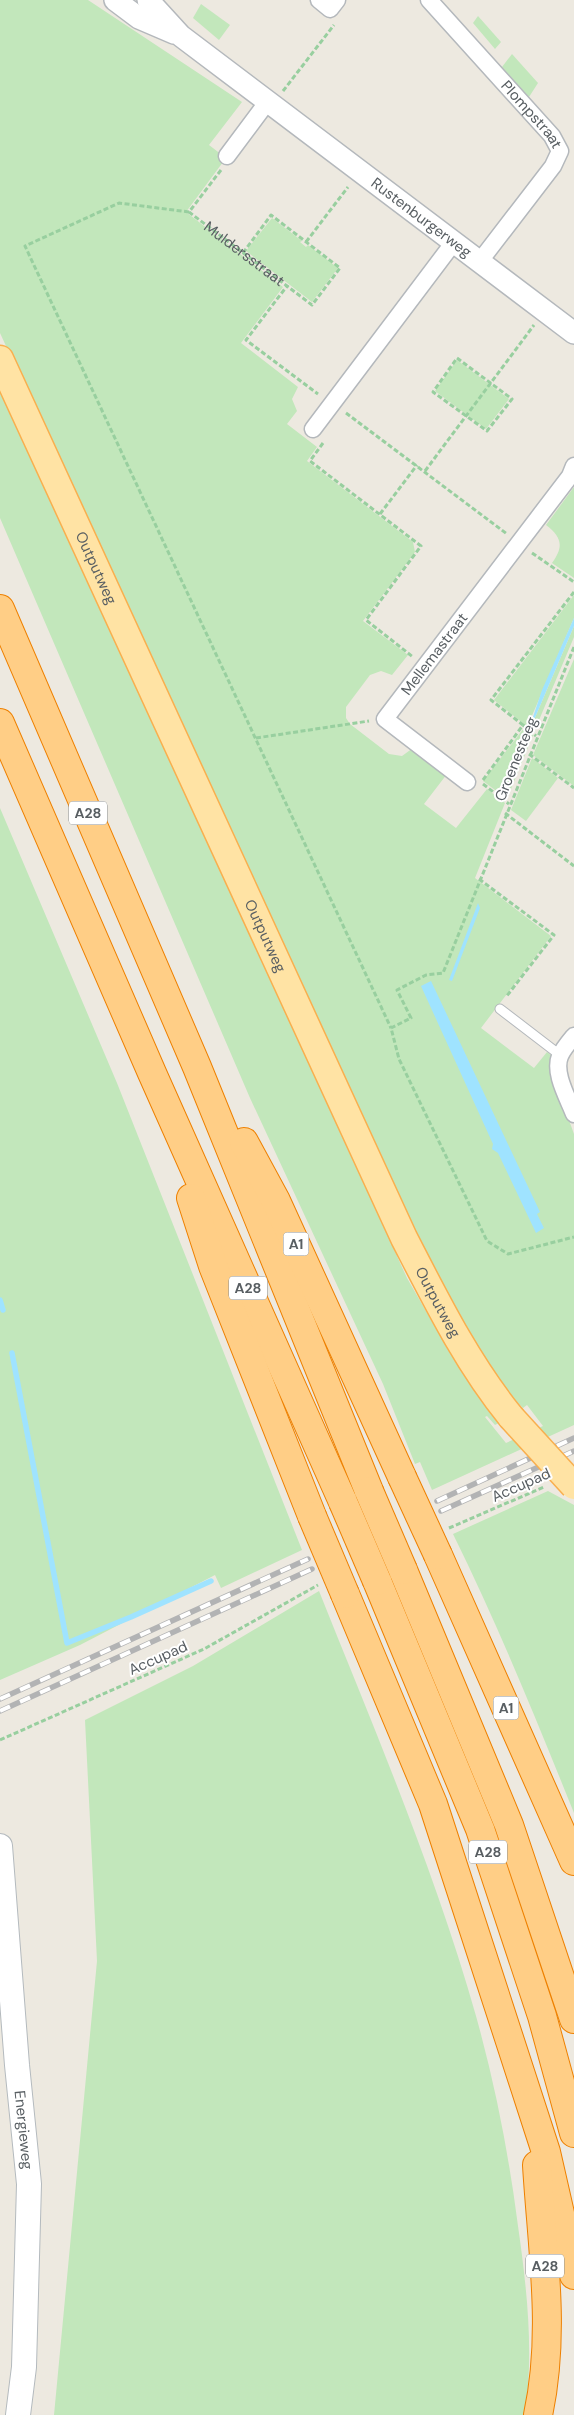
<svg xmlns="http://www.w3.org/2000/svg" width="574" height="2415" font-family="'DM Sans',sans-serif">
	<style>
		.green { fill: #c2e7bb }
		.water { fill: #9fe3ff }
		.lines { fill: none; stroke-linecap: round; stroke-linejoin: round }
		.stream { stroke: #9fe3ff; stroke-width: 5.5 }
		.service-casing { stroke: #b4b8bc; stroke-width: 11 }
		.minor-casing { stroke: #b4b8bc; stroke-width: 19 }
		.tertiary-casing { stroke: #b4b8bc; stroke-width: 24 }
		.secondary-casing { stroke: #b4babe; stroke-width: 26 }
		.primary-casing { stroke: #f9af4e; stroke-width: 29 }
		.motorway-casing { stroke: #ee8000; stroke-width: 30 }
		.path { stroke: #98cf9f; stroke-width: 3; stroke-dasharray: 5 2.5; stroke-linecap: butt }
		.service { stroke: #fff; stroke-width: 9 }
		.minor { stroke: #fff; stroke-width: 16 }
		.tertiary { stroke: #fff; stroke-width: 21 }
		.secondary { stroke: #fff; stroke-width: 24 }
		.primary { stroke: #ffe3a4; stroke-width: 26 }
		.motorway { stroke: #ffce86; stroke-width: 28 }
		.rail-casing { stroke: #b2b3b4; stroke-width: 5.5 }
		.rail { stroke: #fff; stroke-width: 4; stroke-dasharray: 11; stroke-linecap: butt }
		.primary-bridge-casing { stroke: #f9af4e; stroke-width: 29; stroke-linecap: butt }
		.motorway-bridge-casing { stroke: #ee8000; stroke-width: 30; stroke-linecap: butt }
		.primary-bridge { stroke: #ffe3a4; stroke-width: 26 }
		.motorway-bridge { stroke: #ffce86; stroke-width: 28 }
		.labels { text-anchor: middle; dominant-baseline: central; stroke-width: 4; stroke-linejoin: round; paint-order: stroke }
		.shield { fill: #fff; stroke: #8b8f92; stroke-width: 1 }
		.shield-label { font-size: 14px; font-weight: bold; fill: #595f63 }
		.street-label { font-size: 15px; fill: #595f63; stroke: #fff }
	</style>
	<rect width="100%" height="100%" fill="#ede9e0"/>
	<g class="green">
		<path d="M 0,0 L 88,0 L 242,102 L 209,145 L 226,158 L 186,212 L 283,287 L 241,343 L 298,387 L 292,399 L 297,411 L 287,424 L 317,447 L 307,461 L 413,542 L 415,552 L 363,621 L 408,655 L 392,675 L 381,671 L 370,675 L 346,707 L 346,718 L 350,724 L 389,754 L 402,756 L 413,748 L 447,774 L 424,804 L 456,828 L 487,789 L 505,803 L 475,878 L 551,936 L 481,1028 L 534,1068 L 547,1052 L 552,1056 L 553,1076 L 574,1134 L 574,1425 L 432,1490 L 420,1462 L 415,1464 L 383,1384 L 250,1098 L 0,518 L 0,385 L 407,1278 L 453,1358 L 499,1423 L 495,1425 L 487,1416 L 485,1417 L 506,1443 L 543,1426 L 527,1405 L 523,1408 L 501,1387 L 437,1281 L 0,333 Z"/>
		<path d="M 201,4 L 230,25 L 219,40 L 193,18 Z"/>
		<path d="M 478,16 L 501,42 L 495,49 L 473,23 Z"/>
		<path d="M 512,54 L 538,83 L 529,97 L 502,67 Z"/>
		<path d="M 272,218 L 302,241 L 300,242 L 306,247 L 308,245 L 338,268 L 312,302 L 246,251 Z"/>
		<path d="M 457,360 L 509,399 L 486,429 L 435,391 Z"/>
		<path d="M 574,487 L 574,578 L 552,563 C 564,547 562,537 546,525 Z"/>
		<path d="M 574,595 L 574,618 L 531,718 L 534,720 L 574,626 L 574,637 L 534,732 L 494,700 Z"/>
		<path d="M 574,659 L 574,786 L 533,755 Z"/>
		<path d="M 524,728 L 533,735 L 507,799 L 483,781 Z"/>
		<path d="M 532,758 L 558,778 L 526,821 L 511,810 Z"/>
		<path d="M 0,808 L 117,1083 L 302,1550 L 221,1588 L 215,1575 L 80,1645 L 0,1680 Z"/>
		<path d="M 548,1491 L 574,1505 L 574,1813 C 536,1719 498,1625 453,1534 Z"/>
		<path d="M 319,1591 C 375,1731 435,1871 476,2016 C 495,2084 509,2155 518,2226 C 527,2289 534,2352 525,2415 L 54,2415 L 97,1961 L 85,1720 L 193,1666 Z"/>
	</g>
	<g class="water">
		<path d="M 574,618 L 574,626 L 534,720 L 532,720 L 542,690 Z"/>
		<path d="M 478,903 L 480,908 L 452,981 L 449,980 Z"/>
		<path d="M 431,981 L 540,1212 L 537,1214 L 544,1228 L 536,1233 L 498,1153 L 492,1149 L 493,1144 L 421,986 Z"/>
	</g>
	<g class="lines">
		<g class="stream">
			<path d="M 0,1300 L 3,1310"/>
			<path d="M 12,1353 L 67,1643 L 131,1617 L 211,1581"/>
		</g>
		<defs>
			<path id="service" d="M 500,1009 L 560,1055"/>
			<g id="minor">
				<path d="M 319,0 L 330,9 L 337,0"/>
				<path id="s2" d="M 429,0 L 552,136 L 560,151 L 553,166 L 480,261"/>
				<path d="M 227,156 L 268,101"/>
				<path d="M 313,429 L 454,242"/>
				<path id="s3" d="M 467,782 L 385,719 L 538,518 L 570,476 L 574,466"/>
				<path d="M 574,1036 C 569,1042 563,1049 560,1056 C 553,1073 568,1098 574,1114"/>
			</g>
			<g id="tertiary">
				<path d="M 115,0 L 139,18 L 174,33"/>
				<path id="s4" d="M 148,0 L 181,36 L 574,333"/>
			</g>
			<g id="secondary">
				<path id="s5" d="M 0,1846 L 17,2065 L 29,2184 L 24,2367 L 18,2415"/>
			</g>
			<g id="primary">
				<path id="s6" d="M 0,359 L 404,1238 C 436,1300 467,1363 511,1417"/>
			</g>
			<g id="motorway">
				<path d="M 0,609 L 197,1067 L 369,1491"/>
				<path d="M 0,723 L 152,1073 L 343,1502"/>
				<path d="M 244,1142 L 276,1201 L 402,1477"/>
				<path d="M 191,1198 L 213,1266 L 312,1516"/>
				<path d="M 438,1555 L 574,1861"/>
				<path d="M 403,1570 L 509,1825 L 574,2019"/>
				<path d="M 377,1581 L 480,1829 L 542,2016 L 574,2133"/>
				<path d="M 345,1594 L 433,1804 L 546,2152 L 574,2275"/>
				<path d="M 537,2165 C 542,2249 556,2332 538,2415"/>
			</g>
		</defs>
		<use href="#service" class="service-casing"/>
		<use href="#minor" class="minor-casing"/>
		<use href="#tertiary" class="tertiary-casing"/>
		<use href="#secondary" class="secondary-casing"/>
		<use href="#primary" class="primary-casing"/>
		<use href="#motorway" class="motorway-casing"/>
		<g class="path">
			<path d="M 283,91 L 334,25"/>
			<path id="s1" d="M 221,170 L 189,212 L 287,286 L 246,340 L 318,394"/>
			<path d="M 189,212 L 119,203 L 25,246 L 391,1028"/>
			<path d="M 306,242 L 348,187"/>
			<path d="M 243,253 L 271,215 L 340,268 L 312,305 L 287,286"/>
			<path d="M 457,358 L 512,399 L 487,431 L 433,392 Z"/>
			<path d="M 346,413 L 507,534"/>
			<path d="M 323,443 L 310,461 L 421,546 L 366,620 L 413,657"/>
			<path d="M 425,471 L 534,325"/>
			<path d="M 380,514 L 417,465"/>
			<path d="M 532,553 L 574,582"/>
			<path d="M 574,647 L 443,973 L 426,975 L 397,990 L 411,1018 L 391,1028 L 399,1059 L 487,1241 L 508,1254 L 574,1237"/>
			<path d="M 523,725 L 536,736"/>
			<path d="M 256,738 L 369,721"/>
			<path d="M 529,754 L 574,788"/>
			<path d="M 483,780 L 523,725 L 491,700 L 574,592"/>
			<path d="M 483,784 L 509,804"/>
			<path d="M 505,813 L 574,866"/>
			<path d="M 479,879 L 554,935 L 506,997"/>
			<path d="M 449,1528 L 544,1487"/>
			<path d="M 0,1740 L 204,1649 L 318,1585"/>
		</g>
		<use href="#service" class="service"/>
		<use href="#minor" class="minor"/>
		<use href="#tertiary" class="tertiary"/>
		<use href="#secondary" class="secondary"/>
		<use href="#primary" class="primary"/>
		<use href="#motorway" class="motorway"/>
		<defs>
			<g id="rail">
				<path d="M 437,1501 L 574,1438"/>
				<path d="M 441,1511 L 574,1451"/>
				<path d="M 0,1699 L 308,1559"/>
				<path d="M 0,1711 L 312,1569"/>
			</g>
		</defs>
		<use href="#rail" class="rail-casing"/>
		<use href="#rail" class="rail"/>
		<defs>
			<path id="primary-bridge" d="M 511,1417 L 574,1486"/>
			<g id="motorway-bridge">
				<path d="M 402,1477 L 438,1555"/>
				<path d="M 369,1491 L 403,1570"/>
				<path d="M 343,1502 L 377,1581"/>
				<path d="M 312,1516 L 345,1594"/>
			</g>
		</defs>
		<use href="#primary-bridge" class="primary-bridge-casing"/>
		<use href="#motorway-bridge" class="motorway-bridge-casing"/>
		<use href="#primary-bridge" class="primary-bridge"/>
		<use href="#motorway-bridge" class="motorway-bridge"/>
	</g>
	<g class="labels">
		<g class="shield">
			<rect x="69" y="801.5" width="38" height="23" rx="4"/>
			<rect x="283.5" y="1232.5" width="25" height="23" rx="4"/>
			<rect x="229" y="1276.5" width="38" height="23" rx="4"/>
			<rect x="493.5" y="1696.5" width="25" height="23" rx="4"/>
			<rect x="469" y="1840.5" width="38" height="23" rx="4"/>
			<rect x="526" y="2254.5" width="38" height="23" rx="4"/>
		</g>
		<g class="shield-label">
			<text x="88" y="813">A28</text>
			<text x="296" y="1244">A1</text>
			<text x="248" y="1288">A28</text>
			<text x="506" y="1708">A1</text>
			<text x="488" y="1852">A28</text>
			<text x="545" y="2266">A28</text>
		</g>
		<g class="street-label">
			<text stroke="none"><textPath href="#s2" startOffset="154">Plompstraat</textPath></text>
			<text stroke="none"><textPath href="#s4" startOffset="350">Rustenburgerweg</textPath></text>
			<text stroke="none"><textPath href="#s1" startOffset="122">Muldersstraat</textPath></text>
			<text stroke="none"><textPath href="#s6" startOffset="230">Outputweg</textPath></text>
			<text stroke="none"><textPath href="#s3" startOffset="185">Mellemastraat</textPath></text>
			<text transform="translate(516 759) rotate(-68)">Groenesteeg</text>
			<text stroke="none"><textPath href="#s6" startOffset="635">Outputweg</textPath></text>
			<text stroke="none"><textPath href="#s6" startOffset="1040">Outputweg</textPath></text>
			<text transform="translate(521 1485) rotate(-24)">Accupad</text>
			<text transform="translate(158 1658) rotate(-24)">Accupad</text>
			<text stroke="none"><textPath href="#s5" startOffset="285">Energieweg</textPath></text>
		</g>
	</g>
</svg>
